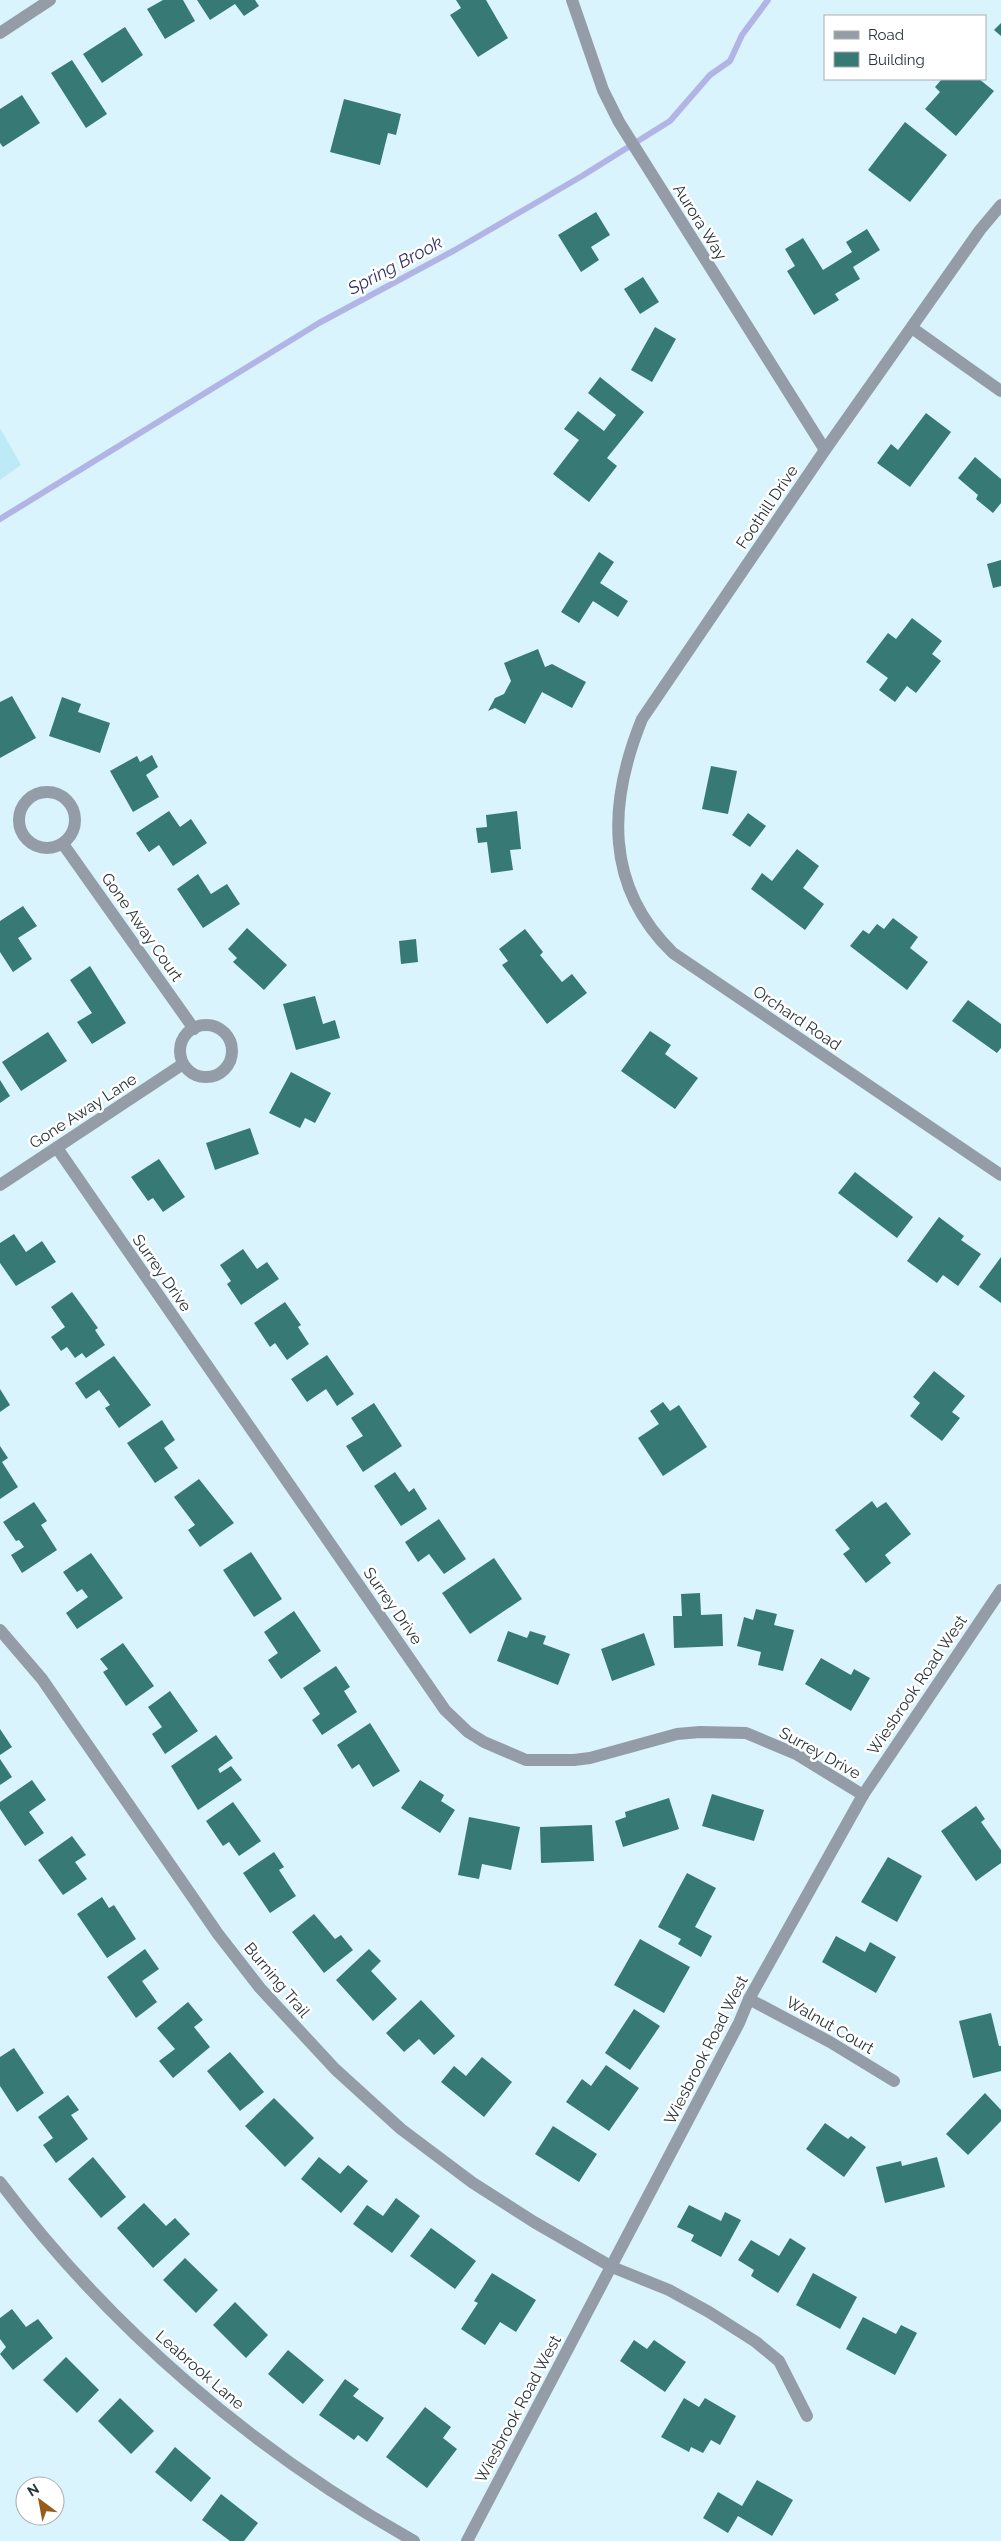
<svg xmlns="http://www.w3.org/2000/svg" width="1001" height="2541" font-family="Raleway,sans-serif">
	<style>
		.built { fill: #beeaf8 }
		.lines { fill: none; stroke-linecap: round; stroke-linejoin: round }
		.stream { stroke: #b1b4e4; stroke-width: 6 }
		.building { fill: #377a75 }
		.minor { stroke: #949da7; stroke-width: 12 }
		.labels { text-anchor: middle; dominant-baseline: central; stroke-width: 5; stroke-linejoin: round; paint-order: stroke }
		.street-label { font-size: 16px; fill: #273439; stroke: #fff }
		.water-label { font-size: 18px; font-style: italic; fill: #34326c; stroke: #fff }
	</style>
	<rect width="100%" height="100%" fill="#d9f4fd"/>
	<path class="built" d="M 0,428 L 21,465 L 0,480 Z"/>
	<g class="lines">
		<path class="stream" d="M 0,519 L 319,323 L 455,250 L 582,176 L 670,121 L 710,75 L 730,61 L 742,35 L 768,0"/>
	</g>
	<g class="building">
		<path d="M 163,0 L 183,0 L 195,21 L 165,39 L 147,9 Z"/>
		<path d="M 197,0 L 255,0 L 259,6 L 244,16 L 235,4 L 210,20 Z"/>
		<path d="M 456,0 L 486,0 L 508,38 L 478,57 L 450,15 L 461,8 Z"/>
		<path d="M 1001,23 L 1001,36 L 994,30 Z"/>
		<path d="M 125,27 L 143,55 L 102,83 L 83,54 Z"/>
		<path d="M 72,60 L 107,114 L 86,128 L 51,73 Z"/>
		<path d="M 942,79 L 979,79 L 994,91 L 956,136 L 925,109 L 940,92 L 935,87 Z"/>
		<path d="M 22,95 L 40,123 L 3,147 L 0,143 L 0,109 Z"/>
		<path d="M 344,99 L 401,114 L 396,135 L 388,133 L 380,165 L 330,152 Z"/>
		<path d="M 905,122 L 947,155 L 910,202 L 868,170 Z"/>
		<path d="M 596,212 L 610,235 L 591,247 L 599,260 L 581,272 L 558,235 Z"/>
		<path d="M 867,229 L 880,250 L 853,267 L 860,279 L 835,294 L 839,300 L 814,315 L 787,271 L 795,266 L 785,249 L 803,238 L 823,270 L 852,252 L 846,242 Z"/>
		<path d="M 643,277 L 659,302 L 640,314 L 624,289 Z"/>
		<path d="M 655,327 L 676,339 L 652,382 L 631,370 Z"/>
		<path d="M 600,377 L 644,412 L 607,458 L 617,466 L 589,502 L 553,474 L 579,440 L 564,429 L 578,411 L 604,431 L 616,415 L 588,393 Z"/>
		<path d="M 926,413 L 951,432 L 910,487 L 877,463 L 891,444 L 898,450 Z"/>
		<path d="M 975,457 L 1001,479 L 1001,503 L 993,513 L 976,499 L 978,495 L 958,478 Z"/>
		<path d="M 599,552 L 614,562 L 600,583 L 628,601 L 618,617 L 593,601 L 579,623 L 561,612 Z"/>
		<path d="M 1001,560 L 1001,586 L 993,588 L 987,564 Z"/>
		<path d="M 912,618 L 942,641 L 932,654 L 941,661 L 916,693 L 907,686 L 895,702 L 879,690 L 888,678 L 866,662 L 888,633 L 896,639 Z"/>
		<path d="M 538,649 L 545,667 L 552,664 L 586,682 L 572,708 L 542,692 L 525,724 L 495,708 L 488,711 L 495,698 L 504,694 L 511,681 L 504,663 Z"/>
		<path d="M 12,696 L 36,738 L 0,758 L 0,702 Z"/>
		<path d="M 62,697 L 81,704 L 78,712 L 110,723 L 100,753 L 49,736 Z"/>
		<path d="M 152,755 L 158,767 L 146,775 L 159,797 L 133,812 L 110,771 L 137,756 L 140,762 Z"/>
		<path d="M 711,766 L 737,771 L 728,814 L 702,809 Z"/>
		<path d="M 169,811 L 180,827 L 191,819 L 207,843 L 173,866 L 159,845 L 149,852 L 136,833 Z"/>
		<path d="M 517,811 L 521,849 L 510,850 L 513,870 L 491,873 L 487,842 L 478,843 L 476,828 L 487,827 L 486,815 Z"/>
		<path d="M 748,813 L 766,826 L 750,847 L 732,835 Z"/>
		<path d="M 797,849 L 819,866 L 803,888 L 824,904 L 805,930 L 751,889 L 762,873 L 772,881 Z"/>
		<path d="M 198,874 L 211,894 L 227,884 L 240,904 L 203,928 L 177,889 Z"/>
		<path d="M 23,906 L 37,926 L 18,938 L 32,959 L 13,972 L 0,952 L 0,921 Z"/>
		<path d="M 893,918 L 918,937 L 910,948 L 928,962 L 907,990 L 850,946 L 863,930 L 869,934 L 877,924 L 884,929 Z"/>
		<path d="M 247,928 L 287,965 L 264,990 L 233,962 L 237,958 L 228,949 Z"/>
		<path d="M 525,929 L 543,952 L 540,955 L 562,982 L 572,974 L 587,993 L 547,1024 L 502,965 L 508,961 L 499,949 Z"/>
		<path d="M 416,939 L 418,962 L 401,964 L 399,941 Z"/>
		<path d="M 90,966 L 126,1023 L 92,1044 L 77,1022 L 92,1013 L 70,980 Z"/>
		<path d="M 315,996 L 323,1024 L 335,1020 L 340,1038 L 296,1050 L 283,1004 Z"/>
		<path d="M 968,1000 L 1001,1024 L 1001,1048 L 997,1053 L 952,1021 Z"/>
		<path d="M 650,1031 L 671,1045 L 665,1054 L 698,1078 L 675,1109 L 621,1071 Z"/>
		<path d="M 48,1032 L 67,1061 L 21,1091 L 2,1062 Z"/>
		<path d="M 291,1072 L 331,1093 L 315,1123 L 305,1118 L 300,1128 L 269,1113 Z"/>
		<path d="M 0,1080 L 10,1096 L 0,1103 Z"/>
		<path d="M 250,1128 L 259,1154 L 215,1170 L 206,1143 Z"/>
		<path d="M 159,1159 L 185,1197 L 163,1212 L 153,1198 L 148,1201 L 131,1177 Z"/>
		<path d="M 855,1172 L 913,1217 L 897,1238 L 838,1193 Z"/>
		<path d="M 939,1217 L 964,1236 L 961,1240 L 981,1254 L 958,1286 L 943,1275 L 937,1283 L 907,1261 Z"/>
		<path d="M 14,1234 L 26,1252 L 42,1241 L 56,1262 L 16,1286 L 0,1263 L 0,1243 Z"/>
		<path d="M 243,1249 L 257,1269 L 267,1262 L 279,1279 L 241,1305 L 227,1284 L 231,1281 L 220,1265 Z"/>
		<path d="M 1001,1257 L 1001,1303 L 979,1287 Z"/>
		<path d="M 72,1292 L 98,1328 L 95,1330 L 105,1345 L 86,1358 L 82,1353 L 75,1358 L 67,1347 L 61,1351 L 51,1337 L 65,1327 L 51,1307 Z"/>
		<path d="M 285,1302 L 301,1325 L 298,1327 L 309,1344 L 287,1360 L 275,1343 L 270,1347 L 254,1323 Z"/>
		<path d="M 327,1355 L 354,1394 L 337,1406 L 326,1389 L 307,1402 L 291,1379 Z"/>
		<path d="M 114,1356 L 151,1405 L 119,1428 L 105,1408 L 110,1405 L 99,1390 L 86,1399 L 75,1383 Z"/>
		<path d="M 934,1371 L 965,1396 L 952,1412 L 960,1418 L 942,1441 L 910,1416 L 920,1403 L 913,1397 Z"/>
		<path d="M 0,1389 L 10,1405 L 0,1412 Z"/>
		<path d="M 663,1402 L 670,1411 L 679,1405 L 707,1447 L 663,1476 L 638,1438 L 659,1424 L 650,1411 Z"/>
		<path d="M 374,1403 L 402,1446 L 363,1472 L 346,1446 L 363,1436 L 351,1418 Z"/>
		<path d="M 162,1420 L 175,1440 L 164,1448 L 178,1468 L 155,1483 L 127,1443 Z"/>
		<path d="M 0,1446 L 8,1458 L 2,1462 L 18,1487 L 0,1499 Z"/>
		<path d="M 395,1472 L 409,1492 L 414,1488 L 427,1509 L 401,1526 L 374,1486 Z"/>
		<path d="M 199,1479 L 234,1523 L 200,1547 L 188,1530 L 195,1525 L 174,1497 Z"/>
		<path d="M 872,1501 L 877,1508 L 886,1502 L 911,1534 L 885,1555 L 891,1563 L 866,1583 L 843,1554 L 850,1549 L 835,1530 Z"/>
		<path d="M 34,1502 L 47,1521 L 41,1525 L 57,1550 L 22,1573 L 11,1555 L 24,1547 L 19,1540 L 16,1541 L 3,1522 Z"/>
		<path d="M 439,1519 L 466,1559 L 444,1574 L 429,1554 L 418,1562 L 405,1542 Z"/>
		<path d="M 251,1552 L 282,1599 L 254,1617 L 223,1570 Z"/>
		<path d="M 91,1553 L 123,1598 L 77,1629 L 66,1613 L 88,1597 L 82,1589 L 77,1592 L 63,1572 Z"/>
		<path d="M 494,1558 L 522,1599 L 470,1634 L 442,1593 Z"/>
		<path d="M 700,1593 L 701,1615 L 722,1614 L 723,1646 L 674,1648 L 673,1616 L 682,1616 L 681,1594 Z"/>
		<path d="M 756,1609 L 777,1614 L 774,1625 L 794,1630 L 783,1671 L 758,1665 L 761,1652 L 737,1646 L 744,1617 L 753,1620 Z"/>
		<path d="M 294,1611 L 321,1651 L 281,1679 L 268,1660 L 278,1653 L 264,1632 Z"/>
		<path d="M 508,1631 L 527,1638 L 530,1631 L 546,1636 L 543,1644 L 570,1654 L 558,1685 L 497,1661 Z"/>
		<path d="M 644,1633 L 655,1665 L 612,1681 L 601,1649 Z"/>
		<path d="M 123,1643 L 154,1686 L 126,1706 L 103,1672 L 108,1669 L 100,1659 Z"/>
		<path d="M 821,1658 L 851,1675 L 854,1669 L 870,1678 L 851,1711 L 805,1684 Z"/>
		<path d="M 336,1666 L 350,1687 L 344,1691 L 357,1712 L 322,1735 L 312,1720 L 320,1714 L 303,1688 Z"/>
		<path d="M 170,1691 L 198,1731 L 165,1754 L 152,1734 L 162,1727 L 148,1707 Z"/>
		<path d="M 370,1723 L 400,1771 L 373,1787 L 359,1764 L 352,1769 L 337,1745 Z"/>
		<path d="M 0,1729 L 12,1747 L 0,1755 Z"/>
		<path d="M 216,1735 L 233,1758 L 218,1769 L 220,1773 L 231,1766 L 242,1780 L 198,1810 L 171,1766 Z"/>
		<path d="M 0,1759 L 12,1777 L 0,1785 Z"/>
		<path d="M 32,1780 L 46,1800 L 29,1812 L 44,1833 L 25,1846 L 0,1809 L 0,1802 Z"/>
		<path d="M 420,1780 L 444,1795 L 441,1801 L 455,1810 L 440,1833 L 401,1808 Z"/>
		<path d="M 712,1794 L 764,1810 L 754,1841 L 702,1826 Z"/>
		<path d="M 669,1798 L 679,1829 L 623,1847 L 615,1821 L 626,1817 L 625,1812 Z"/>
		<path d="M 233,1802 L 261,1841 L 239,1856 L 229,1842 L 223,1846 L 206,1821 Z"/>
		<path d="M 976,1806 L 985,1819 L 981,1822 L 1001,1850 L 1001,1863 L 976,1881 L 941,1831 Z"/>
		<path d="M 469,1817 L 520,1827 L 511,1870 L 482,1864 L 479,1879 L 458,1875 Z"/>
		<path d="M 592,1825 L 594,1861 L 541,1863 L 540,1827 Z"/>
		<path d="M 72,1836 L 86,1855 L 75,1862 L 87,1879 L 63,1895 L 38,1860 Z"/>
		<path d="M 274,1852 L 284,1867 L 279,1870 L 296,1896 L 270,1913 L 243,1873 Z"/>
		<path d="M 888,1857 L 922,1876 L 897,1922 L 861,1902 Z"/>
		<path d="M 687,1873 L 716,1888 L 695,1927 L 712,1936 L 701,1957 L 678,1944 L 681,1939 L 658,1927 Z"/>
		<path d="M 102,1897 L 109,1908 L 114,1905 L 136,1939 L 107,1958 L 77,1914 Z"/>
		<path d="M 314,1914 L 335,1939 L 341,1935 L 353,1950 L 324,1973 L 292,1932 Z"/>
		<path d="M 836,1936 L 865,1952 L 870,1942 L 896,1957 L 876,1993 L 822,1962 Z"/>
		<path d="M 640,1939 L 690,1967 L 664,2013 L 614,1985 Z"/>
		<path d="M 145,1949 L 159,1969 L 142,1981 L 157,2002 L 136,2018 L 107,1977 Z"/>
		<path d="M 369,1949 L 381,1961 L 371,1971 L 397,1999 L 373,2021 L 336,1980 Z"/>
		<path d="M 421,2000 L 455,2036 L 434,2055 L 419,2039 L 404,2052 L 386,2033 Z"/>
		<path d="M 188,2002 L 203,2020 L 194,2027 L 210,2047 L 173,2078 L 159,2061 L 175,2049 L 157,2028 Z"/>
		<path d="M 634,2009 L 660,2026 L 630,2070 L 605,2053 Z"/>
		<path d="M 991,2013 L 999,2046 L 1001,2046 L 1001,2071 L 973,2078 L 959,2021 Z"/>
		<path d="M 14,2048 L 44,2093 L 17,2112 L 0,2086 L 0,2057 Z"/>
		<path d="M 230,2052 L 264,2092 L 240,2111 L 207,2071 Z"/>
		<path d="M 482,2057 L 512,2082 L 484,2117 L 441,2082 L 454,2066 L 466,2076 Z"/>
		<path d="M 606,2065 L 639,2088 L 609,2131 L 566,2102 L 582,2079 L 591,2086 Z"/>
		<path d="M 985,2093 L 1001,2110 L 1001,2121 L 968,2155 L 946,2134 Z"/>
		<path d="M 68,2095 L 79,2110 L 71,2115 L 88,2139 L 56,2163 L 43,2145 L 53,2138 L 38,2117 Z"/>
		<path d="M 274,2098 L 314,2138 L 285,2167 L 245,2126 Z"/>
		<path d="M 825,2123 L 848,2139 L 851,2136 L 866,2147 L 844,2177 L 806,2149 Z"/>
		<path d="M 553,2126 L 597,2154 L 579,2182 L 535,2154 Z"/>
		<path d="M 93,2157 L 126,2197 L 101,2218 L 68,2179 Z"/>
		<path d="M 319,2157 L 340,2174 L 348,2165 L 368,2181 L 341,2213 L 301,2179 Z"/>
		<path d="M 937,2157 L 945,2187 L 885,2203 L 876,2167 L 901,2161 L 902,2166 Z"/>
		<path d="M 396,2198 L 420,2216 L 392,2253 L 353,2224 L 367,2205 L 383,2216 Z"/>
		<path d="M 144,2203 L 166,2226 L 175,2218 L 190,2234 L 153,2268 L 117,2228 Z"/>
		<path d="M 689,2205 L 721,2221 L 725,2212 L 741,2220 L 721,2257 L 691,2241 L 694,2235 L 677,2227 Z"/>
		<path d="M 431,2228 L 476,2261 L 455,2289 L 410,2256 Z"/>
		<path d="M 790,2238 L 806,2248 L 778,2293 L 751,2276 L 754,2270 L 738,2260 L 751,2240 L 779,2256 Z"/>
		<path d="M 185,2258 L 218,2290 L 196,2313 L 163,2280 Z"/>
		<path d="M 492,2273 L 536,2300 L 516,2332 L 500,2322 L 485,2345 L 461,2329 L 478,2303 L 474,2301 Z"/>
		<path d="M 813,2273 L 857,2297 L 840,2329 L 796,2305 Z"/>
		<path d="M 235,2302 L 268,2335 L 246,2358 L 213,2325 Z"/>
		<path d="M 12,2309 L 26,2327 L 38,2319 L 53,2338 L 13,2370 L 0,2354 L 6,2347 L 0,2339 L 0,2318 Z"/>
		<path d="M 863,2317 L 896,2334 L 901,2325 L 917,2333 L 895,2375 L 846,2349 Z"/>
		<path d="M 634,2340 L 647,2349 L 654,2340 L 686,2362 L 665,2392 L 620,2361 Z"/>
		<path d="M 288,2350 L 324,2380 L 303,2404 L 268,2374 Z"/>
		<path d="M 66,2357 L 99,2390 L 77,2413 L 43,2380 Z"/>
		<path d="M 345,2379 L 359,2389 L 353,2396 L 384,2418 L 367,2442 L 358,2435 L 354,2440 L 319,2415 Z"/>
		<path d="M 120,2398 L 154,2431 L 131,2454 L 98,2421 Z"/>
		<path d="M 684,2398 L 699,2407 L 705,2398 L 736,2416 L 720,2445 L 711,2440 L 703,2453 L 691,2447 L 689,2452 L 661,2437 Z"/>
		<path d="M 425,2407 L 451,2427 L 443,2438 L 457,2449 L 427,2488 L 386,2457 Z"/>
		<path d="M 175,2447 L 211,2478 L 191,2502 L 155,2472 Z"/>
		<path d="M 757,2480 L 793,2500 L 772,2536 L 738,2516 L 728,2533 L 703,2518 L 718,2492 L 742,2506 Z"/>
		<path d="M 221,2494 L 258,2523 L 244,2541 L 230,2541 L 202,2520 Z"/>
	</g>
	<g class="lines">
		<g class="minor">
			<path d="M 572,0 L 603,90 L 619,122 L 825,450"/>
			<path d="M 0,33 L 50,0"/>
			<path d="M 1001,205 L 980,230 L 825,450 L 642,719 C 608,803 604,886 673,953 L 1001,1175"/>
			<path d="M 912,328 L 1001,391"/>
			<circle cx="47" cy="820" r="28"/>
			<path d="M 63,844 L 194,1029"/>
			<circle cx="206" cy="1051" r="26"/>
			<path d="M 57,1148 L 445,1710 L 468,1732 L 484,1742 L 526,1760 L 574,1760 L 590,1758 L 677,1734 L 700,1732 L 746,1733 L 796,1754 L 863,1795"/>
			<path d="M 0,1185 L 183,1064"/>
			<path d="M 0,1630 L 42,1679 L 218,1934 L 260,1988 L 335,2069 L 401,2129 L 473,2183 L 534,2222 L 612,2267 L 669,2290 L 709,2312 L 756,2342 L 779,2361 L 807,2416"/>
			<path d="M 749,1999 L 830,2042 L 894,2081"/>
			<path d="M 0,2182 C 110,2329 255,2452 414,2541"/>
			<path d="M 467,2541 L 739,2023 L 749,1999 L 863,1795 L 1001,1590"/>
		</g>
	</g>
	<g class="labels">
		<g class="street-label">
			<text transform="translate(700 222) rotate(58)">Aurora Way</text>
			<text transform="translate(767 507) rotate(-56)">Foothill Drive</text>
			<text transform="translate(142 927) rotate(55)">Gone Away Court</text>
			<text transform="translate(797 1018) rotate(34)">Orchard Road</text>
			<text transform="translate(83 1111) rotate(-33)">Gone Away Lane</text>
			<text transform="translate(162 1273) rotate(55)">Surrey Drive</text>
			<text transform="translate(393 1606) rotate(55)">Surrey Drive</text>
			<text transform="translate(917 1685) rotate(-56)">Wiesbrook Road West</text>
			<text transform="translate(820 1753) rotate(29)">Surrey Drive</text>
			<text transform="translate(277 1980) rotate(50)">Burning Trail</text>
			<text transform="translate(830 2025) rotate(30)">Walnut Court</text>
			<text transform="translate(706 2050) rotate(-63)">Wiesbrook Road West</text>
			<text transform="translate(200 2370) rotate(41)">Leabrook Lane</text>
			<text transform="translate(518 2409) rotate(-62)">Wiesbrook Road West</text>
		</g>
		<g class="water-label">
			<text transform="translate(395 265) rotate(-28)">Spring Brook</text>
		</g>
	</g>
	<rect x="824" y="15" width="162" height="65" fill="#ffffff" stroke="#a9aeb0"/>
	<rect x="834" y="31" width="25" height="8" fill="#949da7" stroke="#a9aeb0"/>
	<text x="868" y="40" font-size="15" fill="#273439">Road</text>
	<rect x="834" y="52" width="25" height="15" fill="#377a75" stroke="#a9aeb0"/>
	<text x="868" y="65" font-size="15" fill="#273439">Building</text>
	<g transform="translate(40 2501) rotate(328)"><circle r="24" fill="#ffffff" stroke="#a9aeb0"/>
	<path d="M0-4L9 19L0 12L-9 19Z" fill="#965d1a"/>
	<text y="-8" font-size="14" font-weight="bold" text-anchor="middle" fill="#273439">N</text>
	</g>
</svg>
